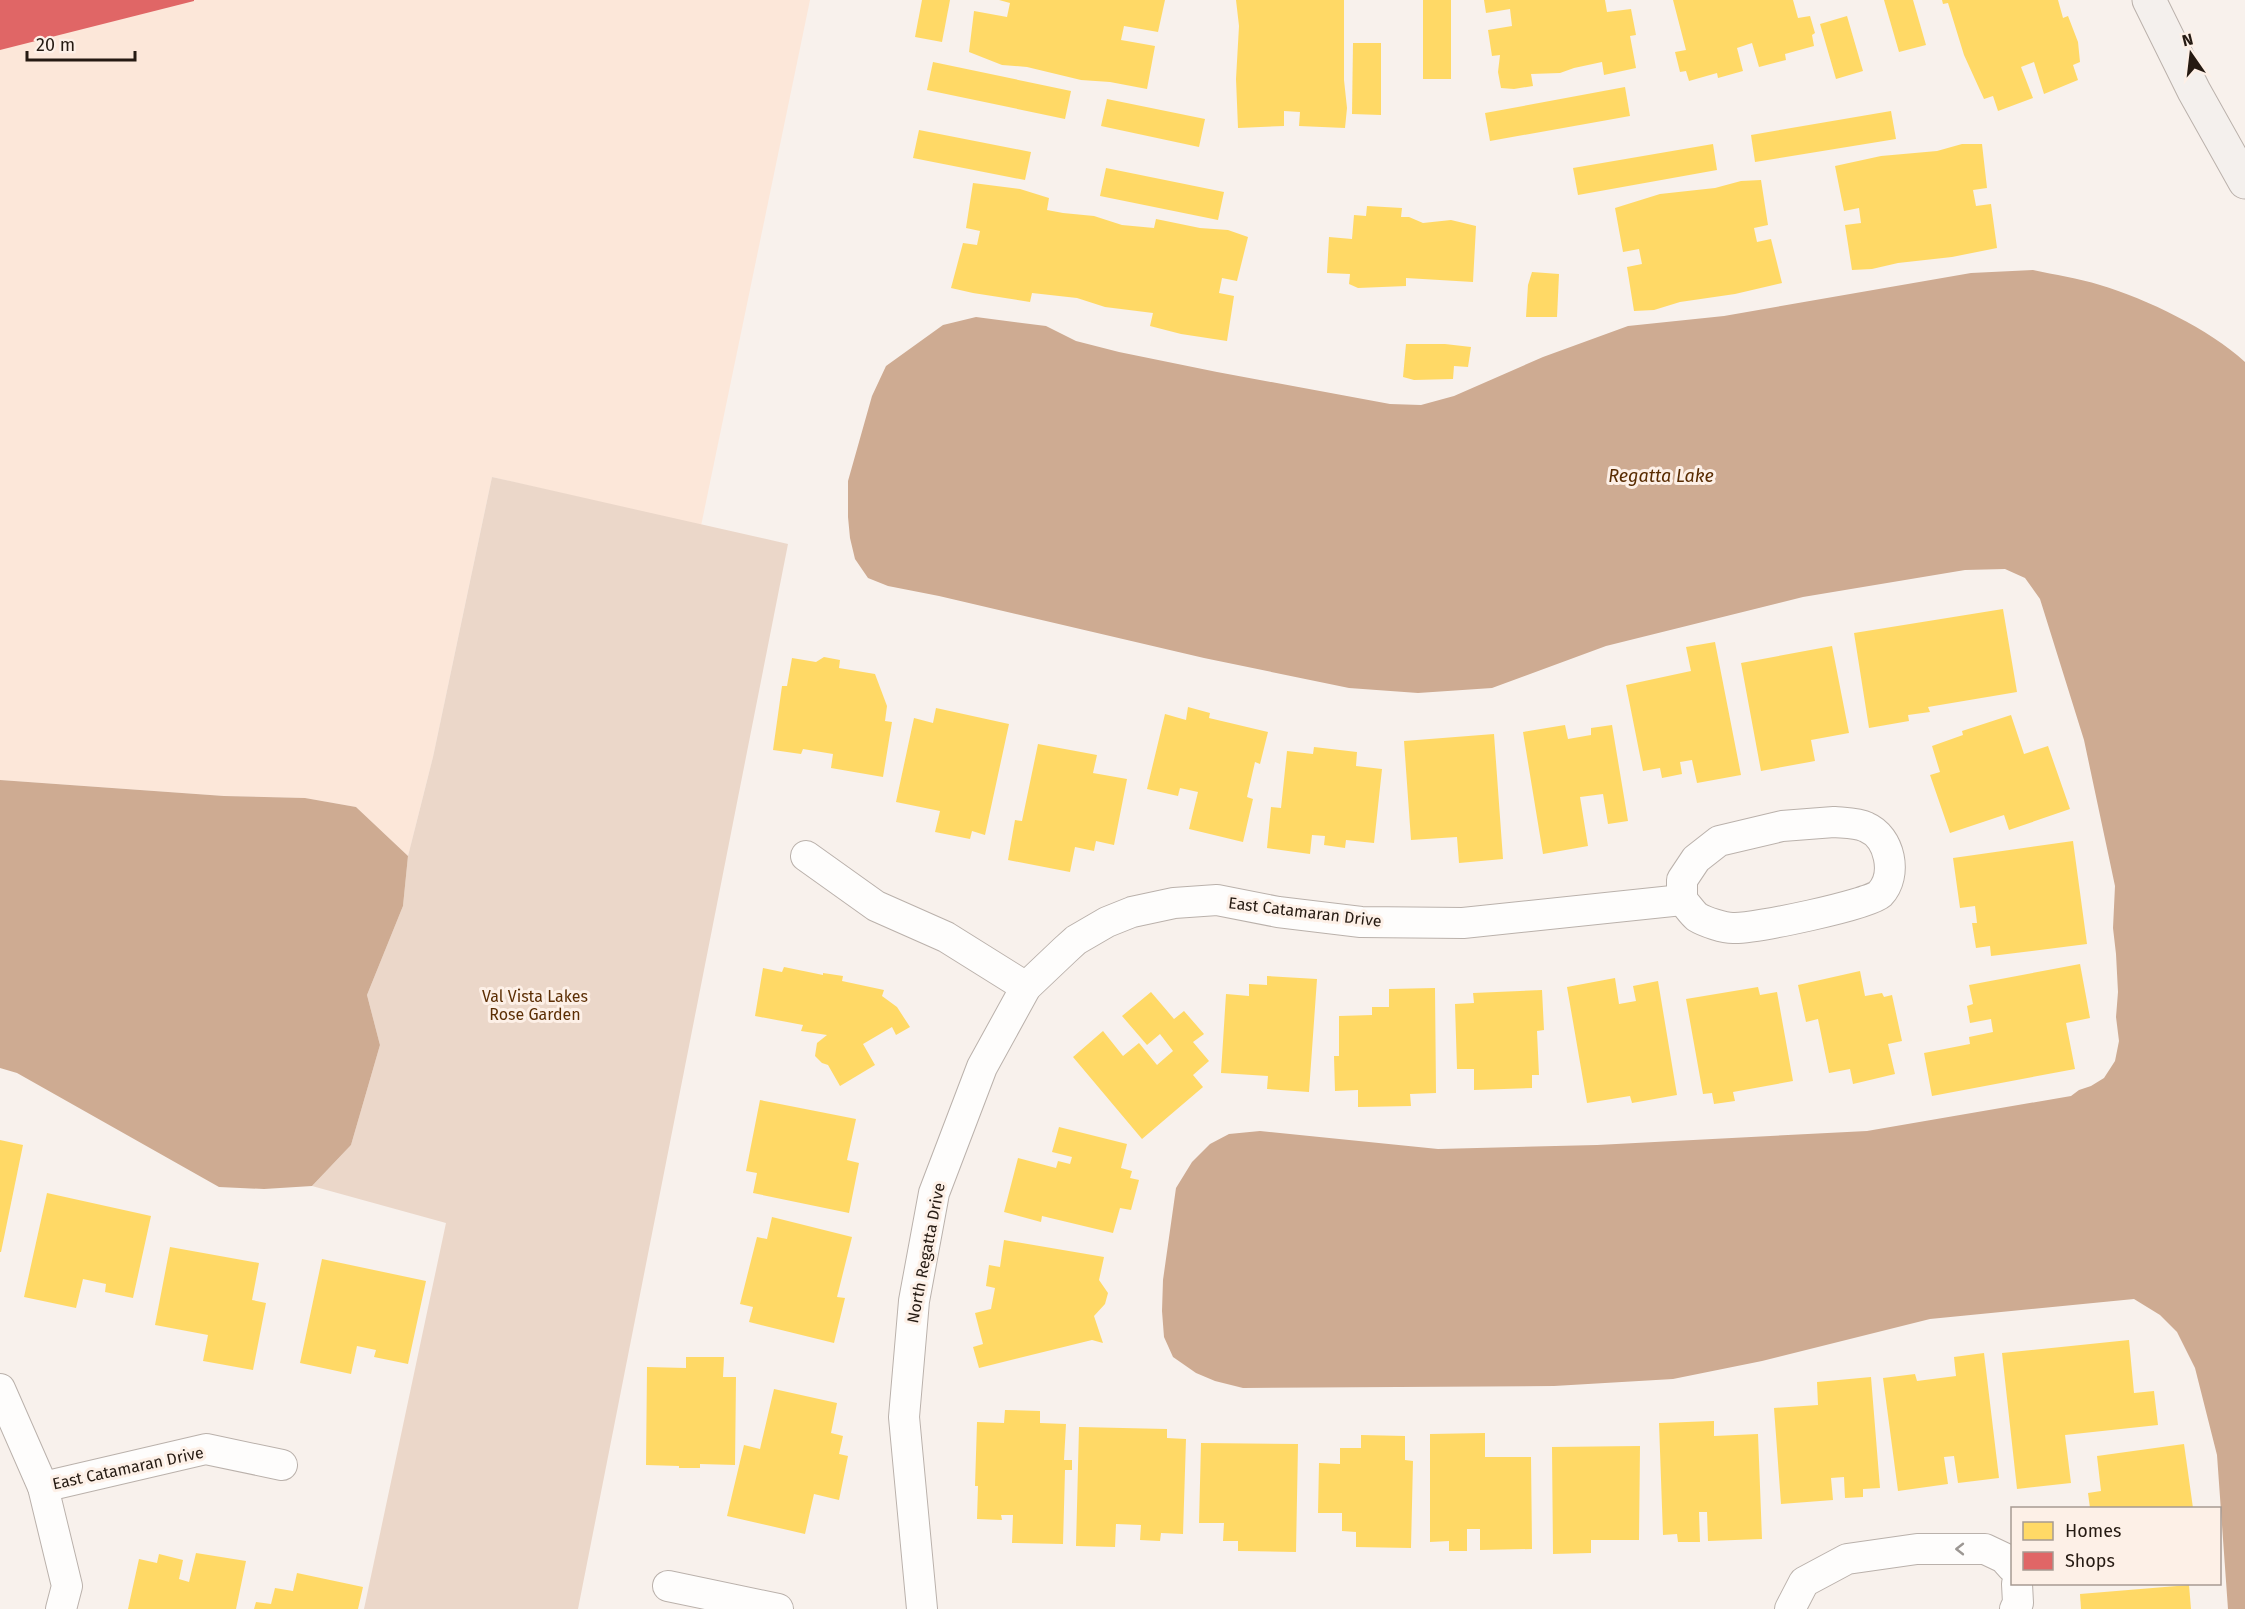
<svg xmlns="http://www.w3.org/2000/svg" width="2245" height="1609" font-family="'Fira Sans',sans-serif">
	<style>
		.built { fill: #fce7d9 }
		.green { fill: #ebd7c9 }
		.water { fill: #ceab92 }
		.homes { fill: #ffd966 }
		.shops { fill: #e06666 }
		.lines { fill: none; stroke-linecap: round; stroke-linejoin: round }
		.street-casing { stroke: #bab1ab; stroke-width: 32 }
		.secondary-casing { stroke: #bab1ab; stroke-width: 35 }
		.street { stroke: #fefdfc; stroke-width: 30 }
		.secondary { stroke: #f4f0ed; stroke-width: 33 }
		.oneway { stroke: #9c9793 }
		.labels { text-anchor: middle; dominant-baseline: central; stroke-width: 6; stroke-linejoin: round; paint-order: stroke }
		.street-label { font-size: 16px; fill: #251a12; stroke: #fdf0e7 }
		.park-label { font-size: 16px; fill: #5c2e04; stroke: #fdf0e7 }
		.water-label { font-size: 18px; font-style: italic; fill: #582b01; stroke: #fdf0e7 }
	</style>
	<rect width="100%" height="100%" fill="#f8f1ec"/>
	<path class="built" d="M 0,0 L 810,0 L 701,526 L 492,477 L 433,757 L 408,856 L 356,807 L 305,798 L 224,796 L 0,780 Z"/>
	<path class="green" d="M 492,477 L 788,544 L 578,1609 L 364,1609 L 446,1223 L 312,1186 L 351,1145 L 380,1045 L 367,995 L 403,906 L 408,856 L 433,757 Z"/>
	<g class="water">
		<path d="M 2033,270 C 2055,275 2078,278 2100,285 C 2147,299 2209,329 2245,362 L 2245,1609 L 2228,1609 L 2217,1455 L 2195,1368 L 2177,1332 L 2160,1315 L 2134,1299 L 1930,1319 L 1762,1361 L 1673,1379 L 1554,1386 L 1243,1388 L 1215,1381 L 1196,1373 L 1173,1357 L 1164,1337 L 1162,1311 L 1163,1280 L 1176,1188 L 1192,1162 L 1210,1144 L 1229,1134 L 1260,1131 L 1438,1149 L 1597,1145 L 1867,1131 L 2071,1096 L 2079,1090 L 2091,1086 L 2104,1078 L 2115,1061 L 2119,1041 L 2116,1017 L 2118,992 L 2116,954 L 2113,928 L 2115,886 L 2084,740 L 2040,599 L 2025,578 L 2005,569 L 1965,570 L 1803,597 L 1606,646 L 1492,688 L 1418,693 L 1349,688 L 1204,658 L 939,596 L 888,586 L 868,578 L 855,559 L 850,538 L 848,517 L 848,481 L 872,396 L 886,366 L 943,325 L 976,317 L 1046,326 L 1076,341 L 1119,352 L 1217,372 L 1390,404 L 1421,405 L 1454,396 L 1543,357 L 1628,326 L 1724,316 L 1971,273 Z"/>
		<path d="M 0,780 L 224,796 L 305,798 L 356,807 L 408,856 L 403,906 L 367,995 L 380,1045 L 351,1145 L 312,1186 L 264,1189 L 219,1187 L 17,1073 L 0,1068 Z"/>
	</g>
	<g class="homes">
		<path d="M 922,0 L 950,0 L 942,42 L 915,37 Z"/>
		<path d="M 999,0 L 1165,0 L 1158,32 L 1124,26 L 1121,40 L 1155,46 L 1147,89 L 1110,82 L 1081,80 L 1027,67 L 1002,65 L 969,52 L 974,11 L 1007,17 L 1010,3 Z"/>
		<path d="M 1236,0 L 1344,0 L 1344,80 L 1347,108 L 1345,128 L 1299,126 L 1300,112 L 1284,111 L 1284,126 L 1238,128 L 1236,79 L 1239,26 Z"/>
		<rect x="1423" y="0" width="28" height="79"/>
		<path d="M 1484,0 L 1605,0 L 1607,12 L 1631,9 L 1636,35 L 1630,36 L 1636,68 L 1604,75 L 1602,62 L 1574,68 L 1560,73 L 1531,74 L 1533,86 L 1514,89 L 1501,88 L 1498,72 L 1500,55 L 1492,56 L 1488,30 L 1512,26 L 1510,9 L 1486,13 Z"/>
		<path d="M 1673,0 L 1793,0 L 1798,18 L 1810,16 L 1815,33 L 1812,35 L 1814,46 L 1785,54 L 1786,60 L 1759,67 L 1752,43 L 1737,48 L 1743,71 L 1718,78 L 1717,73 L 1689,81 L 1686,71 L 1680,72 L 1675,52 L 1686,50 Z"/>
		<path d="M 1884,0 L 1913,0 L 1926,45 L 1899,52 Z"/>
		<path d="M 1942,0 L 2058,0 L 2063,18 L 2068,16 L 2078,42 L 2080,62 L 2073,65 L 2078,80 L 2044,94 L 2034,62 L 2021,67 L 2033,98 L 1998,111 L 1993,96 L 1984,99 L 1964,55 L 1948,3 L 1943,4 Z"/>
		<path d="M 1847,16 L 1863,71 L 1836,79 L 1820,24 Z"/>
		<path d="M 1353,43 L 1381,43 L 1381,115 L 1352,114 Z"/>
		<path d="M 933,62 L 1071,91 L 1065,119 L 927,90 Z"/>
		<path d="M 1625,87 L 1630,116 L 1490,141 L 1485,113 Z"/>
		<path d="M 1107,99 L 1205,119 L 1199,147 L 1101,126 Z"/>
		<path d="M 1891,111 L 1896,139 L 1755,162 L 1751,135 Z"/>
		<path d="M 919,130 L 1031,152 L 1025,180 L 913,158 Z"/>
		<path d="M 1713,144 L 1717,170 L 1578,195 L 1573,168 Z"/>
		<path d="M 1962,144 L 1982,144 L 1987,188 L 1973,190 L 1976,206 L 1991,204 L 1997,248 L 1952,257 L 1898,263 L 1872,269 L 1852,270 L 1845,225 L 1861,223 L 1859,208 L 1844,211 L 1835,166 L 1881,156 L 1937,151 Z"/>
		<path d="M 1106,168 L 1224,192 L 1218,220 L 1100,196 Z"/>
		<path d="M 1761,180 L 1768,225 L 1754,228 L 1757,242 L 1771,239 L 1782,283 L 1735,294 L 1680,302 L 1654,310 L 1634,311 L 1627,267 L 1642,264 L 1639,249 L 1623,252 L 1615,208 L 1660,194 L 1715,188 L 1741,181 Z"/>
		<path d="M 973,183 L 1020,189 L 1049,198 L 1047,210 L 1063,213 L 1094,216 L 1122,225 L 1154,228 L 1156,219 L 1200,228 L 1228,230 L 1248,237 L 1237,281 L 1222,278 L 1219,293 L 1234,296 L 1227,341 L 1181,334 L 1150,326 L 1153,313 L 1105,307 L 1077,298 L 1032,293 L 1030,302 L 973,293 L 951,288 L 963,243 L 977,245 L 980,231 L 966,228 Z"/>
		<path d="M 1367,206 L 1402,208 L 1401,217 L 1409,217 L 1423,223 L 1451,220 L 1476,226 L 1473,282 L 1406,278 L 1406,286 L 1358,288 L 1349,284 L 1350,274 L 1327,273 L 1329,237 L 1352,239 L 1354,215 L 1366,216 Z"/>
		<path d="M 1532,272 L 1559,274 L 1557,317 L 1526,317 L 1528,285 Z"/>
		<path d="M 1406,344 L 1445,344 L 1471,347 L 1468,367 L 1454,366 L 1453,379 L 1414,380 L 1403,377 Z"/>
		<path d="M 2003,609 L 2017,692 L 1928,707 L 1930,712 L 1908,715 L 1909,721 L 1869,728 L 1854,633 Z"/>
		<path d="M 1715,642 L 1741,775 L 1697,783 L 1692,760 L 1680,762 L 1682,774 L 1662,778 L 1660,768 L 1643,771 L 1626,685 L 1691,671 L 1686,647 Z"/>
		<path d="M 1832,646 L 1849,733 L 1811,740 L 1815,761 L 1761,771 L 1741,663 Z"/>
		<path d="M 824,657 L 840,660 L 839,668 L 875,674 L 887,706 L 885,721 L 892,722 L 883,777 L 831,768 L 833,754 L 803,749 L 801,754 L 773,750 L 782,686 L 787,686 L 792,658 L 816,662 Z"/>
		<path d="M 1188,707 L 1210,713 L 1209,718 L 1268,732 L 1260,764 L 1255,762 L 1247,797 L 1253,799 L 1243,842 L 1189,829 L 1198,792 L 1180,788 L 1178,796 L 1147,789 L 1165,714 L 1186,720 Z"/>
		<path d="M 936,708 L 1009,724 L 985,835 L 972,831 L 970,839 L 935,832 L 940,811 L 896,802 L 914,718 L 933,723 Z"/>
		<path d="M 2011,715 L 2024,754 L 2048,746 L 2070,809 L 2009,830 L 2004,815 L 1950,833 L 1930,775 L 1940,772 L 1932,746 L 1963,735 L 1962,731 Z"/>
		<path d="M 1565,725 L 1568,739 L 1591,735 L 1591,728 L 1612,725 L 1628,821 L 1608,824 L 1603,794 L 1580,797 L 1588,846 L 1543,854 L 1523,732 Z"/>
		<path d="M 1494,734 L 1503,859 L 1459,863 L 1457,837 L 1411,840 L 1404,741 Z"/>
		<path d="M 1038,744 L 1097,755 L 1093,773 L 1127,779 L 1114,845 L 1096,841 L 1094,851 L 1075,847 L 1070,872 L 1008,860 L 1015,820 L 1022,821 Z"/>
		<path d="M 1314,747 L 1357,752 L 1356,766 L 1382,769 L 1374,843 L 1346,840 L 1345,848 L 1324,845 L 1325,836 L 1312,835 L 1310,854 L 1267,848 L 1271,807 L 1281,808 L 1287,751 L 1313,754 Z"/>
		<path d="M 2073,841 L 2087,944 L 1991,956 L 1990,946 L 1976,948 L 1972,923 L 1977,923 L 1975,906 L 1960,908 L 1953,858 Z"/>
		<path d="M 2080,964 L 2090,1018 L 2066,1023 L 2075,1069 L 1932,1096 L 1924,1053 L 1970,1044 L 1969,1037 L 1993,1032 L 1991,1019 L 1970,1023 L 1967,1006 L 1973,1004 L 1969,985 Z"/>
		<path d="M 784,967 L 823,975 L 823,973 L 843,976 L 842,981 L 884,990 L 882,996 L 897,1007 L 910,1027 L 896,1035 L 892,1027 L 863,1044 L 875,1065 L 840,1086 L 828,1065 L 822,1063 L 815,1056 L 817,1043 L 827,1035 L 801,1031 L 803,1025 L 755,1016 L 763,968 L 782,972 Z"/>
		<path d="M 1860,971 L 1865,996 L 1882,993 L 1884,997 L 1892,995 L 1902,1041 L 1888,1044 L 1895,1074 L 1853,1084 L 1850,1069 L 1829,1073 L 1818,1019 L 1806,1022 L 1798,985 Z"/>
		<path d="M 1267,976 L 1317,979 L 1309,1092 L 1267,1089 L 1268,1076 L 1221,1073 L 1226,994 L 1249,996 L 1249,984 L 1267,985 Z"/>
		<path d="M 1615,978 L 1619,1004 L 1636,1001 L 1633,986 L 1658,981 L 1677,1095 L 1632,1103 L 1630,1096 L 1587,1103 L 1567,987 Z"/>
		<path d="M 1758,987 L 1760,995 L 1777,992 L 1793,1081 L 1733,1092 L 1735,1101 L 1714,1104 L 1712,1093 L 1703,1094 L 1686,999 Z"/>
		<path d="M 1435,988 L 1436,1093 L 1410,1094 L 1411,1106 L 1358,1107 L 1358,1090 L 1335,1091 L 1334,1056 L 1339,1056 L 1339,1016 L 1372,1015 L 1372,1007 L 1389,1007 L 1389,989 Z"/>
		<path d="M 1542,990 L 1544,1030 L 1537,1031 L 1539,1075 L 1532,1075 L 1532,1088 L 1474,1090 L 1474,1069 L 1457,1069 L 1455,1004 L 1474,1003 L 1473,993 Z"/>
		<path d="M 1151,992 L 1174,1019 L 1184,1011 L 1204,1034 L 1193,1042 L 1209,1061 L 1193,1075 L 1203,1087 L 1142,1139 L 1073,1057 L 1103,1031 L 1123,1056 L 1139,1043 L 1157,1065 L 1173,1051 L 1160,1034 L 1147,1045 L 1122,1016 Z"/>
		<path d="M 760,1100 L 856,1119 L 847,1160 L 859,1163 L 849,1213 L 753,1193 L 757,1173 L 746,1171 Z"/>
		<path d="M 1059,1127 L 1127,1144 L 1121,1168 L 1132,1171 L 1130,1178 L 1139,1180 L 1131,1210 L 1120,1208 L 1113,1233 L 1042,1216 L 1041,1222 L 1004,1212 L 1018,1158 L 1056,1168 L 1058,1161 L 1070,1164 L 1072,1157 L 1052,1152 Z"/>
		<path d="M 0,1140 L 23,1145 L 1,1252 L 0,1252 Z"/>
		<path d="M 47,1193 L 151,1216 L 133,1298 L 105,1292 L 106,1284 L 83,1279 L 76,1308 L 24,1297 Z"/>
		<path d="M 772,1217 L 852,1237 L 837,1297 L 845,1298 L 834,1343 L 749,1322 L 753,1307 L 740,1304 L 757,1237 L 767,1239 Z"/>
		<path d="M 1004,1240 L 1104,1257 L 1099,1280 L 1108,1293 L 1105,1304 L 1094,1316 L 1103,1343 L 1092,1340 L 979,1368 L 973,1347 L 983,1344 L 975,1313 L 991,1309 L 995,1288 L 986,1286 L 989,1265 L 1000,1267 Z"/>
		<path d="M 170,1247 L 259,1263 L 252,1300 L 266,1303 L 253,1370 L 203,1361 L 208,1335 L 155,1325 Z"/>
		<path d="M 322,1259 L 426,1281 L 408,1364 L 374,1357 L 376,1350 L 357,1346 L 351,1374 L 300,1363 Z"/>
		<path d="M 2129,1340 L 2134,1393 L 2154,1391 L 2158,1425 L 2065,1435 L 2071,1483 L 2017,1489 L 2002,1353 Z"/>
		<path d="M 1984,1353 L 1999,1478 L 1958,1483 L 1954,1456 L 1944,1457 L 1948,1484 L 1898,1491 L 1883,1378 L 1915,1374 L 1917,1381 L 1956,1376 L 1954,1357 Z"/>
		<path d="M 686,1357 L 724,1357 L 723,1377 L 736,1377 L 735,1465 L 700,1464 L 700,1468 L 679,1468 L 679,1466 L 646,1465 L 647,1367 L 686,1368 Z"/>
		<path d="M 1871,1377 L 1880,1488 L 1863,1489 L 1863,1497 L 1845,1498 L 1844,1477 L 1831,1478 L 1833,1500 L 1781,1504 L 1774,1408 L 1818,1405 L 1817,1382 Z"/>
		<path d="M 774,1389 L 837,1403 L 831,1433 L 843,1436 L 839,1454 L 848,1456 L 839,1500 L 814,1494 L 805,1534 L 727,1516 L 744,1445 L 760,1449 Z"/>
		<path d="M 1005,1410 L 1040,1411 L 1040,1423 L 1066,1424 L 1064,1460 L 1072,1460 L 1072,1470 L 1065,1470 L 1063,1544 L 1012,1543 L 1013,1515 L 1001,1515 L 1002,1520 L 977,1519 L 978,1486 L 975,1486 L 977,1422 L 1004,1423 Z"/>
		<path d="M 1714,1421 L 1714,1436 L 1758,1434 L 1762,1539 L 1708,1541 L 1707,1512 L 1699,1512 L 1700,1542 L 1678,1542 L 1677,1534 L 1663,1535 L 1659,1423 Z"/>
		<path d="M 1079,1427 L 1167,1429 L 1167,1438 L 1186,1439 L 1183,1534 L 1161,1533 L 1160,1541 L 1140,1540 L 1141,1525 L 1116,1524 L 1115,1547 L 1076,1546 Z"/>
		<path d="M 1485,1433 L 1485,1457 L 1531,1457 L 1532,1549 L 1480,1550 L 1480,1529 L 1467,1529 L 1467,1551 L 1449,1551 L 1449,1541 L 1430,1542 L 1430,1434 Z"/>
		<path d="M 1361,1435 L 1405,1436 L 1405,1460 L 1413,1461 L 1411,1548 L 1356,1547 L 1356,1532 L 1342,1531 L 1342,1513 L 1318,1513 L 1319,1463 L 1340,1464 L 1340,1448 L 1361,1448 Z"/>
		<path d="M 1201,1443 L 1298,1444 L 1296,1552 L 1238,1551 L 1238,1541 L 1223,1541 L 1224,1523 L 1199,1523 Z"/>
		<path d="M 2184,1444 L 2193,1508 L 2090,1508 L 2088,1493 L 2101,1491 L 2097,1456 Z"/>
		<path d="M 1640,1446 L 1639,1540 L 1591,1540 L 1591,1553 L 1553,1554 L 1552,1447 Z"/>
		<path d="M 196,1553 L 246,1561 L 236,1609 L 128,1609 L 139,1559 L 157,1563 L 159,1554 L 183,1560 L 179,1579 L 189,1582 Z"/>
		<path d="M 297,1573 L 363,1587 L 358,1609 L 254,1609 L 256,1602 L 271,1604 L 275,1588 L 293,1591 Z"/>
		<path d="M 2189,1585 L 2191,1609 L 2081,1609 L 2080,1594 Z"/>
	</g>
	<path class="shops" d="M 0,0 L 194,0 L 194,1 L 0,50 Z"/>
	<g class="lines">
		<defs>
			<g id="street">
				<path d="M 1834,822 C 1844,823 1858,823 1866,827 C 1890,837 1898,875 1880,894 C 1868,905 1753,929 1733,928 C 1724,928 1705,922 1697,917 C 1692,913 1687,905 1682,900 L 1682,880 L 1696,859 L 1719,841 L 1782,826 Z"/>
				<path d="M 806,856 L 876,906 L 946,937 L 1026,987"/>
				<path d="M 0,1389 L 43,1487 L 67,1586 L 61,1609"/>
				<path d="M 43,1487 L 206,1449 L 282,1465"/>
				<path d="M 668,1586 L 778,1609"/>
				<path d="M 922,1609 L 904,1417 L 914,1301 L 934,1193 L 982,1067 L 1026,987 L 1065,950 L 1076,940 L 1107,922 L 1132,912 L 1174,903 L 1217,900 L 1278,912 L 1361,922 L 1463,923 L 1682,900"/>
				<path d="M 1790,1609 L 1804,1582 L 1847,1559 L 1917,1549 L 1985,1549 L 2004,1558 L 2012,1567"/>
				<path d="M 2015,1609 L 2018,1603 L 2017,1584"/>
			</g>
			<path id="secondary" d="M 2149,0 L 2194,91 L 2245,182"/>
		</defs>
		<use href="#street" class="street-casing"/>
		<use href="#secondary" class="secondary-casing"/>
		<use href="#street" class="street"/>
		<use href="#secondary" class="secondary"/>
	</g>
	<defs><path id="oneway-chevron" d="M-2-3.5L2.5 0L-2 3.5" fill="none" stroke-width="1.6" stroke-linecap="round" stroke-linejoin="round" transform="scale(1.5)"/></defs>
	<use class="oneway" href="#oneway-chevron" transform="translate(1960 1549) rotate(180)"/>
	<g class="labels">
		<g class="street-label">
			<text transform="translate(1305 912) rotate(7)">East Catamaran Drive</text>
			<text transform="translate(926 1253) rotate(-79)">North Regatta Drive</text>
			<text transform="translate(128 1468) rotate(-12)">East Catamaran Drive</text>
		</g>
		<g class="park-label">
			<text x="535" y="996">Val Vista Lakes<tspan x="535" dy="18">Rose Garden</tspan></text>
		</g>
		<g class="water-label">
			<text x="1661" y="476">Regatta Lake</text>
		</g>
	</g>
	<rect x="2011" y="1507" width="210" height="78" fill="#fdf0e7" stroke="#a79a92" stroke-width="1.5"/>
	<rect x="2023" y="1522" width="30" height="18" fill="#ffd966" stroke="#a79a92" stroke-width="1.5"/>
	<text x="2065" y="1537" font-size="18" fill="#251a12">Homes</text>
	<rect x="2023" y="1552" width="30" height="18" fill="#e06666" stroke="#a79a92" stroke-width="1.5"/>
	<text x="2065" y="1567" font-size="18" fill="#251a12">Shops</text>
	<g transform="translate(2191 54) rotate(346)" stroke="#fdf0e7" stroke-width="4.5" paint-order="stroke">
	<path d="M0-4.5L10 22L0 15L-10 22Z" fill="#251a12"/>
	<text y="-9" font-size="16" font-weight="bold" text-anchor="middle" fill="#251a12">N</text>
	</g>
	<path d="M27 51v9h108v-9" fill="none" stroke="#251a12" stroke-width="3"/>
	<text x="36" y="51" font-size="18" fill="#251a12" stroke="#fdf0e7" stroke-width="4.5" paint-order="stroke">20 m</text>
</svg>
